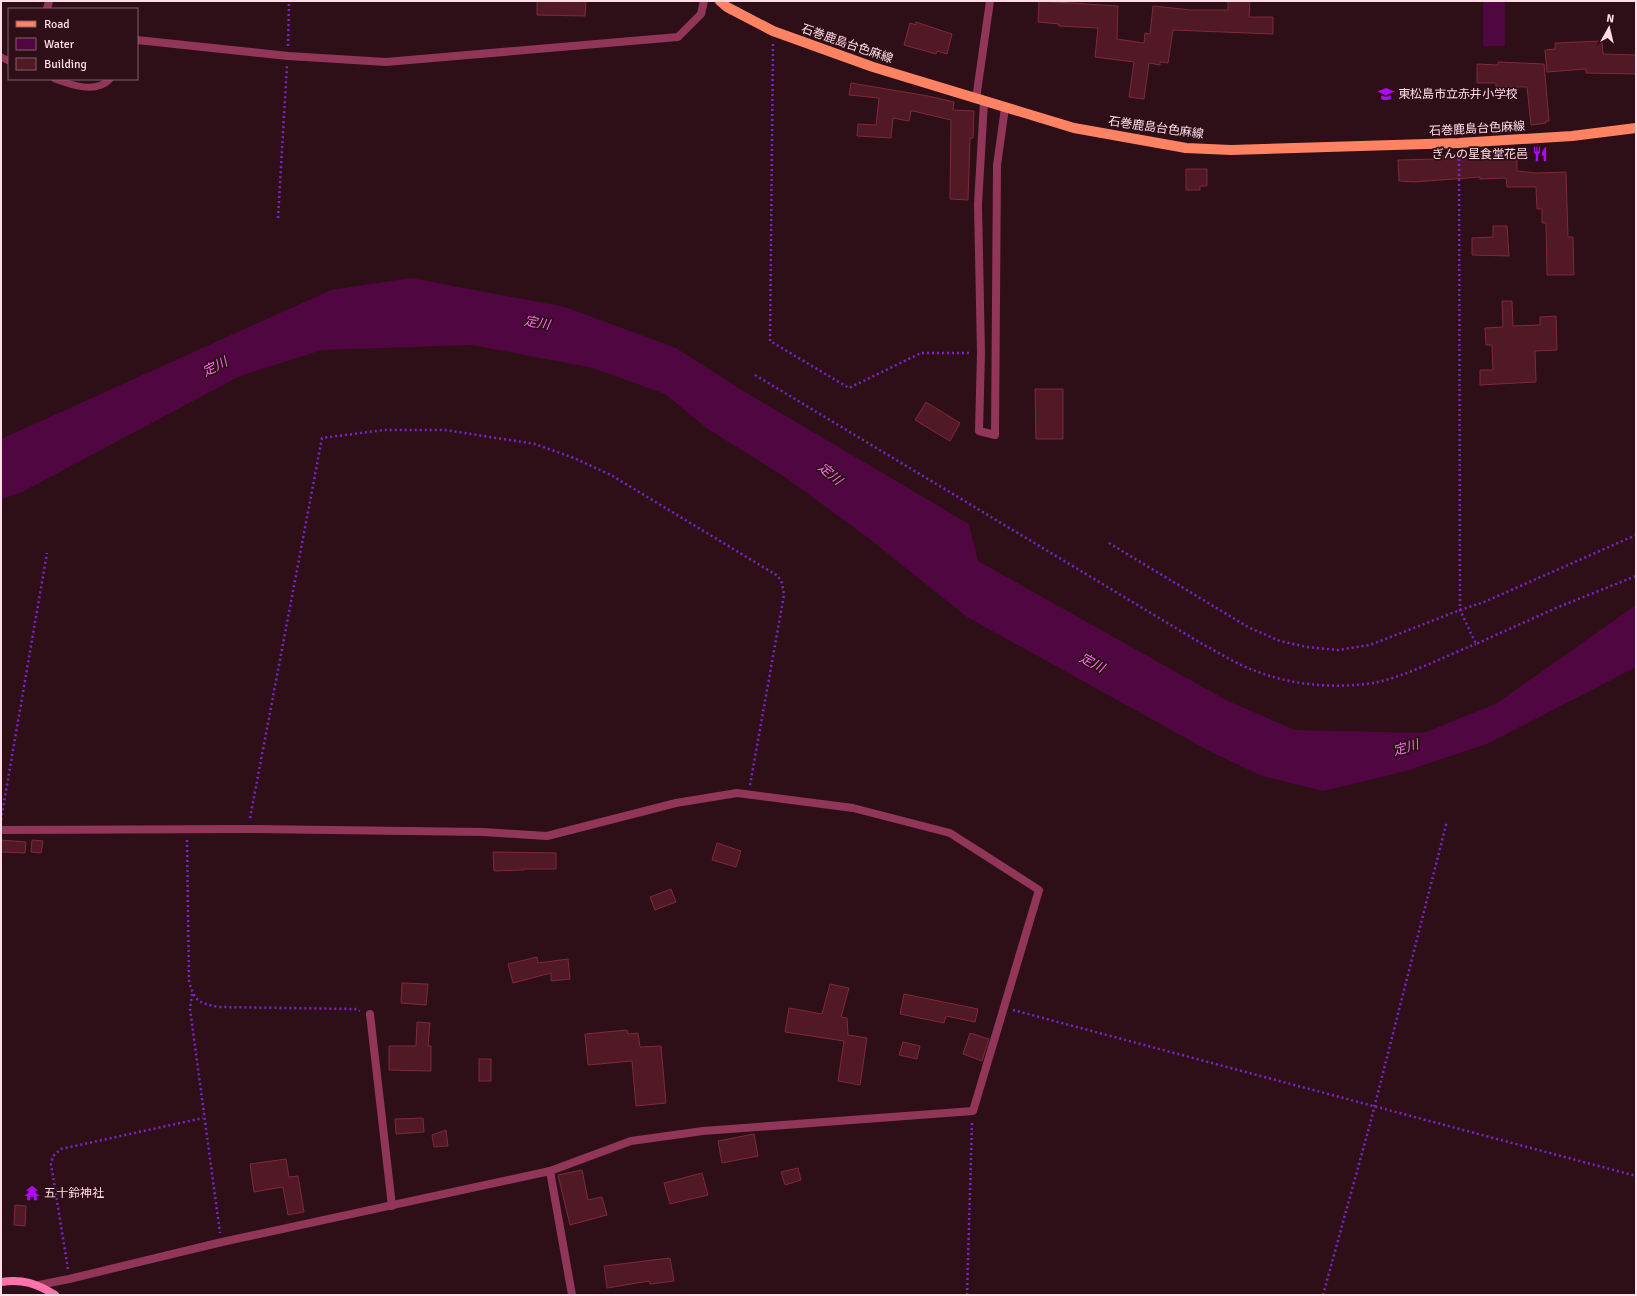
<svg xmlns="http://www.w3.org/2000/svg" width="1637" height="1296" font-family="Signika,'Noto Sans JP',sans-serif">
	<style>
		.water { fill: #500640 }
		.building { fill: #511925; stroke: #7f293c }
		.lines { fill: none; stroke-linecap: round; stroke-linejoin: round }
		.path { stroke: #7a25ca; stroke-width: 2.5; stroke-dasharray: 2 3; stroke-linecap: butt }
		.lane { stroke: #913659; stroke-width: 7 }
		.street { stroke: #913659; stroke-width: 8 }
		.secondary { stroke: #ff73ab; stroke-width: 8 }
		.primary { stroke: #ff8363; stroke-width: 10 }
		.labels { text-anchor: middle; dominant-baseline: central; stroke-width: 3.5; stroke-linejoin: round; paint-order: stroke }
		.street-label { font-size: 12px; fill: #ffdce7; stroke: #2e0f17 }
		.poi-label { font-size: 12px; fill: #ffdce7; stroke: #2e0f17; text-anchor: start }
		.water-label { font-size: 13px; font-style: italic; fill: #ff6af9; stroke: #2e0f17 }
	</style>
	<rect width="100%" height="100%" fill="#2e0f17"/>
	<g class="water">
		<rect x="1483" y="1" width="22" height="45"/>
		<path d="M 411,278 L 565,307 L 676,348 L 740,389 L 969,524 L 978,561 L 1226,700 L 1295,730 L 1424,733 L 1497,703 L 1636,605 L 1636,667 L 1487,744 L 1403,772 L 1323,791 L 1262,776 L 1211,752 L 967,617 L 867,537 L 785,477 L 708,429 L 665,394 L 593,368 L 472,345 L 322,350 L 240,376 L 22,492 L 1,499 L 1,439 L 331,290 Z"/>
	</g>
	<g class="building">
		<path d="M 537,1 L 586,1 L 585,16 L 537,15 Z"/>
		<path d="M 1039,1 L 1118,6 L 1117,39 L 1144,43 L 1145,33 L 1150,34 L 1153,6 L 1191,10 L 1228,10 L 1228,1 L 1250,1 L 1249,17 L 1273,17 L 1273,34 L 1173,30 L 1168,63 L 1160,62 L 1160,65 L 1149,63 L 1144,99 L 1129,97 L 1134,62 L 1095,57 L 1098,28 L 1059,26 L 1059,24 L 1038,22 Z"/>
		<path d="M 916,22 L 952,34 L 947,54 L 937,51 L 936,54 L 904,45 L 910,23 L 916,25 Z"/>
		<path d="M 1602,41 L 1603,54 L 1636,55 L 1636,74 L 1586,73 L 1586,69 L 1547,72 L 1545,50 L 1555,49 L 1555,43 Z"/>
		<path d="M 1498,62 L 1544,64 L 1549,121 L 1546,121 L 1546,123 L 1531,125 L 1527,87 L 1496,87 L 1496,83 L 1477,83 L 1477,64 L 1498,65 Z"/>
		<path d="M 851,83 L 928,96 L 954,102 L 953,110 L 974,111 L 973,138 L 970,138 L 968,200 L 950,199 L 951,120 L 913,111 L 911,111 L 909,121 L 893,118 L 891,138 L 857,136 L 858,124 L 876,125 L 879,98 L 849,95 Z"/>
		<path d="M 1498,154 L 1498,156 L 1517,155 L 1517,171 L 1537,173 L 1566,172 L 1568,237 L 1573,237 L 1574,275 L 1547,275 L 1546,223 L 1542,223 L 1542,209 L 1537,209 L 1536,187 L 1507,187 L 1506,178 L 1480,179 L 1480,177 L 1414,182 L 1399,181 L 1398,160 L 1437,159 L 1437,156 Z"/>
		<path d="M 1186,169 L 1207,169 L 1207,186 L 1200,186 L 1200,190 L 1186,190 Z"/>
		<path d="M 1493,226 L 1507,226 L 1509,256 L 1472,255 L 1472,238 L 1493,237 Z"/>
		<path d="M 1502,301 L 1512,301 L 1513,326 L 1540,325 L 1540,317 L 1556,316 L 1557,350 L 1535,351 L 1536,382 L 1480,385 L 1480,370 L 1493,370 L 1492,345 L 1486,345 L 1485,328 L 1503,327 Z"/>
		<path d="M 1035,389 L 1063,389 L 1063,439 L 1036,439 Z"/>
		<path d="M 926,402 L 960,423 L 950,441 L 915,420 Z"/>
		<path d="M 1,840 L 26,842 L 25,853 L 1,852 Z"/>
		<path d="M 32,840 L 43,841 L 41,853 L 31,852 Z"/>
		<path d="M 717,843 L 741,851 L 736,867 L 712,860 Z"/>
		<path d="M 493,852 L 556,853 L 556,869 L 524,869 L 524,870 L 494,871 Z"/>
		<path d="M 671,889 L 676,902 L 655,910 L 650,897 Z"/>
		<path d="M 537,957 L 538,963 L 568,959 L 570,979 L 551,981 L 551,973 L 513,983 L 508,964 Z"/>
		<path d="M 402,983 L 428,984 L 426,1005 L 401,1003 Z"/>
		<path d="M 830,984 L 849,988 L 841,1017 L 847,1018 L 848,1035 L 867,1038 L 860,1085 L 838,1081 L 844,1041 L 785,1032 L 789,1008 L 822,1014 Z"/>
		<path d="M 904,994 L 978,1009 L 975,1022 L 946,1016 L 944,1023 L 900,1014 Z"/>
		<path d="M 417,1022 L 430,1023 L 428,1046 L 431,1046 L 431,1071 L 389,1070 L 389,1046 L 416,1046 Z"/>
		<path d="M 627,1030 L 628,1034 L 638,1033 L 640,1047 L 661,1046 L 666,1103 L 636,1106 L 632,1061 L 588,1065 L 585,1034 Z"/>
		<path d="M 970,1033 L 989,1039 L 982,1061 L 963,1054 Z"/>
		<path d="M 903,1042 L 920,1046 L 917,1059 L 899,1055 Z"/>
		<rect x="479" y="1059" width="12" height="22"/>
		<path d="M 423,1118 L 424,1132 L 396,1134 L 395,1119 Z"/>
		<path d="M 446,1130 L 448,1146 L 434,1147 L 432,1135 Z"/>
		<path d="M 754,1134 L 758,1156 L 722,1163 L 718,1141 Z"/>
		<path d="M 286,1159 L 289,1177 L 298,1176 L 304,1212 L 288,1215 L 283,1187 L 254,1192 L 250,1164 Z"/>
		<path d="M 798,1168 L 801,1180 L 785,1185 L 781,1172 Z"/>
		<path d="M 582,1170 L 588,1200 L 602,1197 L 607,1215 L 570,1225 L 558,1175 Z"/>
		<path d="M 702,1173 L 708,1195 L 670,1204 L 664,1183 Z"/>
		<path d="M 15,1205 L 26,1206 L 25,1226 L 14,1225 Z"/>
		<path d="M 670,1258 L 674,1281 L 650,1284 L 649,1281 L 607,1288 L 604,1266 Z"/>
	</g>
	<g class="lines">
		<g class="path">
			<path d="M 773,44 L 770,341 L 849,388 L 921,353 L 970,353"/>
			<path d="M 288,46 L 289,1"/>
			<path d="M 1459,154 L 1460,610 L 1476,644 L 1556,608 L 1636,576"/>
			<path d="M 278,218 L 287,65"/>
			<path d="M 755,375 L 1204,645 C 1220,653 1236,664 1253,670 C 1290,685 1333,689 1373,683 C 1405,677 1445,656 1476,644"/>
			<path d="M 1109,543 L 1248,627 L 1280,641 L 1307,647 L 1338,650 L 1370,645 L 1460,610 L 1484,602 L 1636,535"/>
			<path d="M 250,818 L 322,438 L 384,430 L 445,430 L 535,444 L 574,458 L 611,475 L 778,576 L 782,583 L 784,595 L 750,785"/>
			<path d="M 1,820 L 47,553"/>
			<path d="M 187,840 L 189,981 C 194,1001 199,1003 218,1007 L 355,1009 L 360,1011"/>
			<path d="M 192,994 L 190,1009 L 220,1233"/>
			<path d="M 1013,1010 L 1636,1176"/>
			<path d="M 68,1269 L 51,1164 L 53,1156 L 61,1149 L 203,1118"/>
			<path d="M 967,1295 L 972,1122"/>
			<path d="M 1323,1295 L 1370,1124 L 1447,821"/>
		</g>
		<g class="lane">
			<path d="M 1,57 L 9,61"/>
			<path d="M 55,79 C 71,85 96,94 110,79"/>
		</g>
		<g class="street">
			<path d="M 47,9 L 49,1"/>
			<path d="M 137,40 L 288,56 L 386,62 L 678,37 L 701,14 L 704,1"/>
			<path d="M 976,99 L 990,1"/>
			<path d="M 984,102 L 978,204 L 981,353 L 979,431 L 995,435 L 997,165 L 1005,108"/>
			<path d="M 1,830 L 248,829 L 484,832 L 547,836 L 676,803 L 737,793 L 853,808 L 950,833 L 1039,890 L 973,1111 L 703,1131 L 631,1141 L 550,1171 L 222,1242 L 69,1279 L 39,1285"/>
			<path d="M 370,1014 L 392,1206"/>
			<path d="M 550,1171 L 572,1295"/>
		</g>
		<path class="secondary" d="M 1,1282 C 23,1279 36,1283 55,1295"/>
		<path class="primary" d="M 720,1 L 727,7 L 773,31 L 873,67 L 1074,128 L 1186,148 L 1231,150 L 1459,143 L 1572,136 L 1636,128"/>
	</g>
	<defs>
		<symbol id="school-bare" viewBox="-9 -9 18 18"><path d="M0-5L7-2L0 1L-7-2ZM-4 1L0 2.5L4 1V4Q0 6-4 4Z" fill="#af08ff" stroke="#2e0f17" stroke-width="2.5" paint-order="stroke"/></symbol>
		<symbol id="restaurant-bare" viewBox="-9 -9 18 18"><path d="M-5-6h1v4h1v-4h1v4h1v-4h1v5L-1.5 .5V6h-2V.5L-5-1ZM5-6V6H3V1.5H1.5Q1.5-4 5-6Z" fill="#af08ff" stroke="#2e0f17" stroke-width="2.5" paint-order="stroke"/></symbol>
		<symbol id="temple-bare" viewBox="-9 -9 18 18"><path d="M0-6L5-2H3V0L6.5 2.5H4V6H1.5V3h-3V6H-4V2.5H-6.5L-3 0V-2H-5Z" fill="#af08ff" stroke="#2e0f17" stroke-width="2.5" paint-order="stroke"/></symbol>
	</defs>
	<g fill-rule="evenodd">
		<use href="#school-bare" x="1375" y="83" width="22" height="22"/>
		<use href="#restaurant-bare" x="1529" y="143" width="22" height="22"/>
		<use href="#temple-bare" x="21" y="1182" width="22" height="22"/>
	</g>
	<g class="labels">
		<g class="street-label">
			<text transform="translate(847 44) rotate(19)">石巻鹿島台色麻線</text>
			<text transform="translate(1156 128) rotate(8)">石巻鹿島台色麻線</text>
			<text transform="translate(1477 129) rotate(-3)">石巻鹿島台色麻線</text>
		</g>
		<g class="poi-label">
			<text x="1398" y="94">東松島市立赤井小学校</text>
			<text x="1528" y="154" text-anchor="end">ぎんの星食堂花邑</text>
			<text x="44" y="1193">五十鈴神社</text>
		</g>
		<g class="water-label">
			<text transform="translate(537 323) rotate(10)">定川</text>
			<text transform="translate(215 367) rotate(-27)">定川</text>
			<text transform="translate(830 474) rotate(41)">定川</text>
			<text transform="translate(1092 663) rotate(28)">定川</text>
			<text transform="translate(1406 748) rotate(-16)">定川</text>
		</g>
	</g>
	<rect width="1637" height="1296" fill="none" stroke="#ffdce7" stroke-width="4"/>
	<rect x="8" y="8" width="130" height="72" fill="#2e0f17" stroke="#82616a"/>
	<rect x="16" y="21" width="20" height="6" fill="#ff8363" stroke="#82616a"/>
	<text x="44" y="28" font-size="12" fill="#ffdce7">Road</text>
	<rect x="16" y="38" width="20" height="12" fill="#500640" stroke="#82616a"/>
	<text x="44" y="48" font-size="12" fill="#ffdce7">Water</text>
	<rect x="16" y="58" width="20" height="12" fill="#511925" stroke="#82616a"/>
	<text x="44" y="68" font-size="12" fill="#ffdce7">Building</text>
	<g transform="translate(1609 28) rotate(8)" stroke="#2e0f17" stroke-width="3" paint-order="stroke">
	<path d="M0-3L7 15L0 10L-7 15Z" fill="#ffdce7"/>
	<text y="-6" font-size="11" font-weight="bold" text-anchor="middle" fill="#ffdce7">N</text>
	</g>
</svg>
